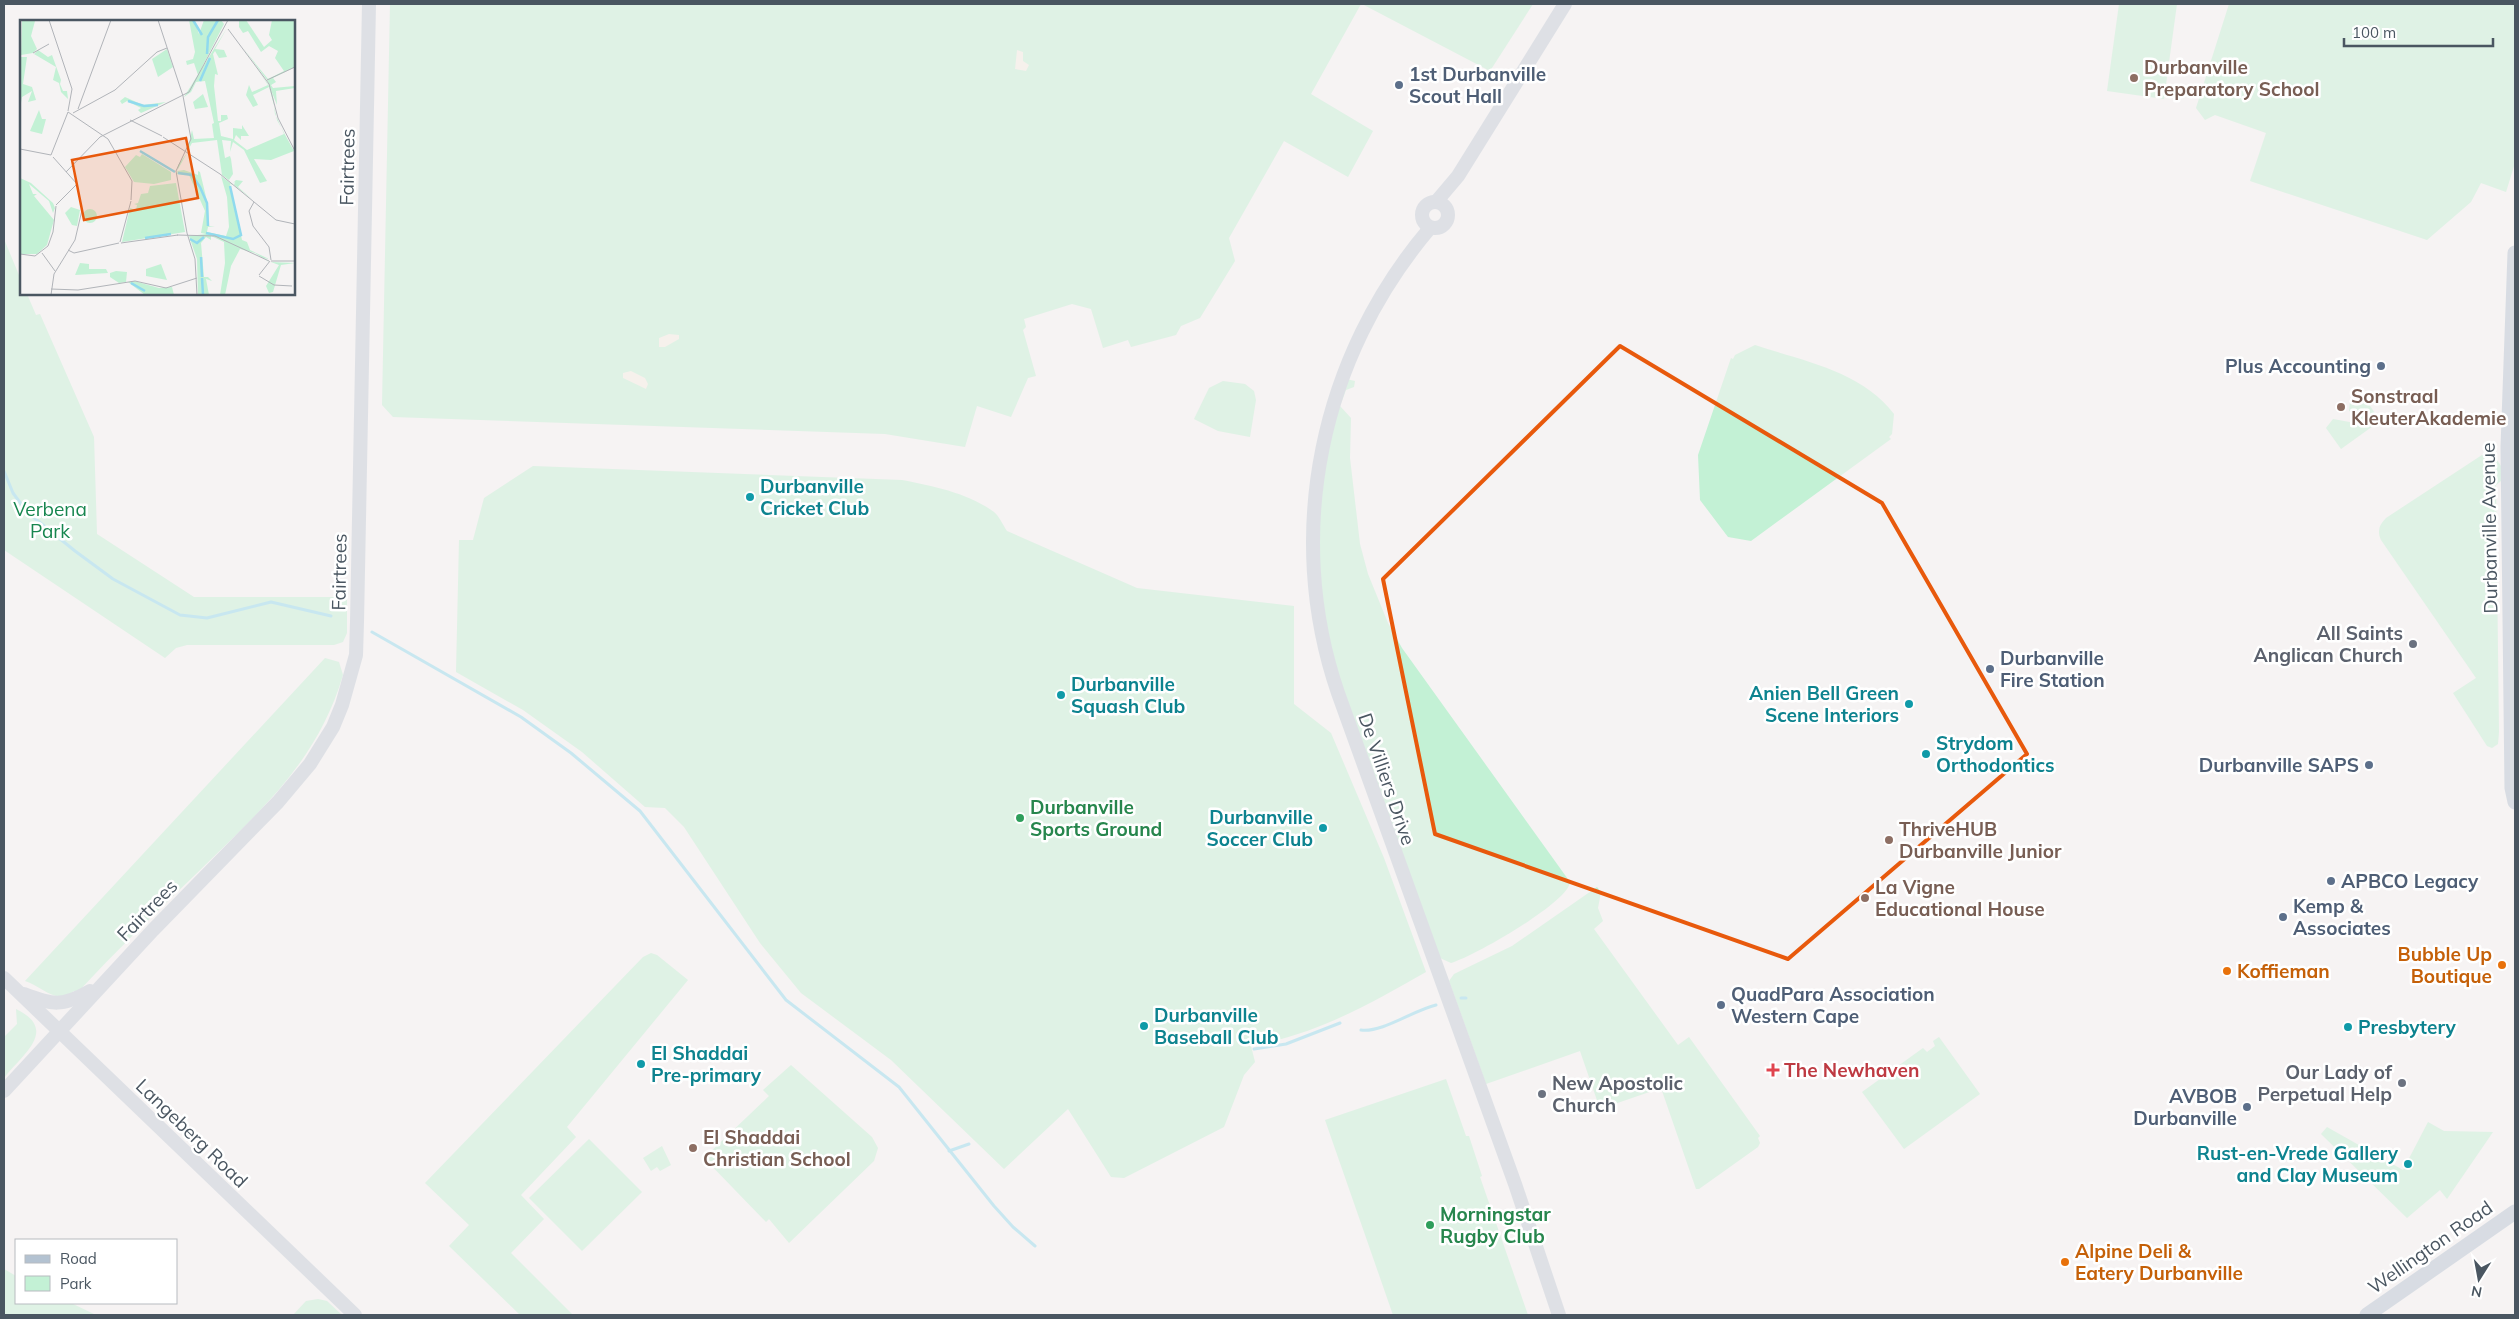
<svg xmlns="http://www.w3.org/2000/svg" width="2519" height="1319" font-family="Mulish,sans-serif">
	<style>
		.green { fill: #c3f1d5 }
		.sand { fill: #f5f0e5 }
		.lines { fill: none; stroke-linecap: round; stroke-linejoin: round }
		.stream { stroke: #90daee; stroke-width: 3 }
		.secondary { stroke: #c1cbd6; stroke-width: 14 }
		.primary { stroke: #b3c2d1; stroke-width: 15 }
		.marked { fill: none; stroke: #e8590c; stroke-width: 4; stroke-linejoin: round }
		.education-dot { fill: #8d6e63; stroke: #fff; stroke-width: 2 }
		.service-dot { fill: #5c6f8a; stroke: #fff; stroke-width: 2 }
		.culture-dot { fill: #0f9aa8; stroke: #fff; stroke-width: 2 }
		.worship-dot { fill: #6b7280; stroke: #fff; stroke-width: 2 }
		.leisure-dot { fill: #2e9e5b; stroke: #fff; stroke-width: 2 }
		.food-dot { fill: #e8710a; stroke: #fff; stroke-width: 2 }
		.health-dot { fill: #e0444e; stroke: #fff; stroke-width: 2 }
		.labels { text-anchor: middle; dominant-baseline: central; stroke-width: 5; stroke-linejoin: round; paint-order: stroke }
		.education-label { font-size: 19px; font-weight: bold; fill: #785e54; stroke: #fff; text-anchor: start }
		.service-label { font-size: 19px; font-weight: bold; fill: #4e5e75; stroke: #fff; text-anchor: start }
		.street-label { font-size: 19px; fill: #4a5661; stroke: #fff }
		.culture-label { font-size: 19px; font-weight: bold; fill: #0d838f; stroke: #fff; text-anchor: start }
		.park-label { font-size: 19px; fill: #17864f; stroke: #fff }
		.worship-label { font-size: 19px; font-weight: bold; fill: #5b616d; stroke: #fff; text-anchor: end }
		.leisure-label { font-size: 19px; font-weight: bold; fill: #27864d; stroke: #fff; text-anchor: start }
		.food-label { font-size: 19px; font-weight: bold; fill: #c56008; stroke: #fff; text-anchor: start }
		.health-label { font-size: 19px; font-weight: bold; fill: #be3a42; stroke: #fff; text-anchor: start }
		.inset-river { fill: none; stroke: #90daee; stroke-width: 2.5 }
		.inset-road { fill: none; stroke: #b1b4b9; stroke-width: 1 }
		.view { fill: #e8590c; fill-opacity: 0.15; stroke: #e8590c; stroke-width: 2.5 }
		.inset-edge { fill: none; stroke: #4a5661; stroke-width: 2.5 }
	</style>
	<rect width="100%" height="100%" fill="#f5f3f3"/>
	<g class="green">
		<path d="M 390,4 L 1361,4 L 1311,94 L 1373,131 L 1348,177 L 1284,141 L 1229,238 L 1235,261 L 1200,318 L 1181,326 L 1176,335 L 1131,347 L 1128,340 L 1103,348 L 1091,309 L 1072,304 L 1024,319 L 1026,327 L 1023,330 L 1036,376 L 1028,378 L 1011,417 L 977,406 L 965,447 L 885,434 L 393,417 L 382,405 Z"/>
		<path d="M 1362,4 L 1533,4 L 1490,71 Z"/>
		<path d="M 2119,4 L 2177,4 L 2164,99 L 2107,91 Z"/>
		<path d="M 2229,4 L 2515,4 L 2515,163 L 2506,192 L 2481,183 L 2471,202 L 2427,240 L 2250,181 L 2266,133 L 2215,115 L 2205,120 L 2196,108 Z"/>
		<path d="M 4,239 L 21,280 L 21,294 L 27,294 L 36,315 L 40,314 L 94,437 L 97,534 L 194,597 L 347,597 L 347,633 L 343,642 L 334,645 L 187,645 L 176,648 L 165,658 L 4,550 Z"/>
		<path d="M 1755,345 C 1803,361 1862,371 1894,414 L 1892,434 L 1889,437 L 1891,439 L 1751,541 L 1728,537 L 1700,500 L 1698,455 L 1731,358 L 1733,359 L 1735,355 Z"/>
		<path d="M 1346,379 L 1355,381 L 1354,387 L 1346,390 L 1340,406 L 1351,418 L 1350,458 L 1360,544 L 1368,574 L 1388,623 L 1402,648 L 1570,882 C 1569,902 1473,957 1451,963 L 1440,958 L 1339,678 L 1322,610 L 1316,543 L 1329,434 Z"/>
		<path d="M 1223,381 L 1245,384 L 1254,391 L 1256,400 L 1250,437 L 1218,431 L 1194,419 L 1209,388 Z"/>
		<path d="M 2359,389 L 2380,421 L 2341,449 L 2326,428 L 2333,419 L 2355,423 L 2357,413 L 2349,411 L 2350,402 L 2357,403 Z"/>
		<path d="M 2482,455 L 2495,457 L 2501,466 L 2501,481 L 2496,485 L 2499,732 L 2498,744 L 2492,748 L 2487,746 L 2453,693 L 2476,678 L 2381,540 C 2377,531 2379,525 2386,518 Z"/>
		<path d="M 533,466 L 902,480 C 933,486 968,493 994,512 C 999,516 1003,525 1007,531 L 1137,588 L 1294,606 L 1294,704 L 1331,733 L 1384,858 L 1426,972 C 1368,1005 1317,1034 1251,1046 L 1255,1062 L 1244,1075 L 1224,1127 L 1124,1178 L 1111,1177 L 1068,1109 L 1004,1169 L 891,1060 L 801,993 L 760,943 L 684,827 L 665,808 L 645,807 L 582,752 L 523,710 L 456,672 L 459,540 L 473,540 L 484,498 Z"/>
		<path d="M 325,658 L 339,662 L 343,675 C 317,763 259,812 196,874 C 155,913 115,952 77,993 L 74,991 C 56,1006 42,986 25,981 Z"/>
		<path d="M 1597,887 L 1601,892 L 1598,908 L 1603,921 L 1594,929 L 1678,1045 L 1689,1037 L 1760,1136 L 1758,1138 L 1760,1143 L 1758,1147 L 1699,1189 L 1696,1189 L 1661,1088 L 1600,1109 L 1580,1051 L 1486,1084 L 1449,981 L 1454,974 L 1512,946 Z"/>
		<path d="M 651,953 L 657,955 L 688,980 L 567,1127 L 576,1137 L 521,1195 L 544,1219 L 511,1253 L 573,1315 L 520,1315 L 449,1246 L 469,1225 L 425,1183 L 643,957 Z"/>
		<path d="M 16,1009 C 59,1030 23,1054 4,1078 L 4,1037 L 17,1024 Z"/>
		<path d="M 1939,1037 L 1980,1094 L 1904,1149 L 1862,1092 L 1923,1048 L 1927,1052 L 1935,1046 L 1933,1041 Z"/>
		<path d="M 791,1065 L 872,1137 L 878,1148 L 874,1161 L 789,1243 L 769,1219 L 766,1222 L 704,1158 L 769,1096 L 763,1090 Z"/>
		<path d="M 1446,1079 L 1466,1136 L 1469,1136 L 1482,1176 L 1480,1177 L 1528,1315 L 1393,1315 L 1325,1120 Z"/>
		<path d="M 2428,1122 L 2444,1131 L 2493,1132 L 2447,1199 L 2440,1190 L 2407,1218 L 2321,1134 L 2327,1127 L 2403,1170 Z"/>
		<path d="M 589,1139 L 642,1192 L 582,1251 L 529,1198 Z"/>
		<path d="M 662,1146 L 671,1165 L 660,1171 L 657,1167 L 651,1171 L 643,1158 Z"/>
		<path d="M 4,1269 L 16,1276 L 16,1303 L 71,1303 L 96,1315 L 4,1315 Z"/>
		<path d="M 318,1299 L 327,1301 L 342,1315 L 293,1315 L 306,1301 Z"/>
	</g>
	<g class="sand">
		<path d="M 1017,50 L 1023,52 L 1023,61 L 1029,65 L 1026,71 L 1015,69 Z"/>
		<path d="M 669,334 L 679,335 L 679,339 L 665,347 L 659,347 L 659,338 Z"/>
		<path d="M 631,371 L 645,378 L 648,384 L 646,389 L 623,378 L 623,373 Z"/>
	</g>
	<g class="lines">
		<g class="stream">
			<path d="M 4,471 L 13,493 L 27,512 L 75,551 L 113,579 L 180,615 L 207,618 L 271,602 L 331,616"/>
			<path d="M 372,632 L 521,717 L 571,753 L 640,811 L 786,1000 L 899,1087 L 994,1206 L 1013,1227 L 1035,1246"/>
			<path d="M 1461,998 L 1466,998"/>
			<path d="M 1361,1030 C 1382,1033 1414,1010 1436,1005"/>
			<path d="M 1254,1049 L 1286,1044 L 1340,1023"/>
			<path d="M 949,1151 L 969,1144"/>
		</g>
		<g class="secondary">
			<circle cx="1435" cy="215" r="13"/>
			<path d="M 1436,202 L 1458,176 L 1565,4"/>
			<path d="M 1430,228 C 1321,356 1283,533 1338,693 L 1515,1184 L 1559,1315"/>
			<path d="M 4,978 L 355,1315"/>
			<path d="M 24,994 C 53,1005 62,1007 90,991"/>
			<path d="M 4,1091 L 153,930 L 278,802 L 310,764 L 333,727 L 342,705 L 356,655 L 357,622 L 369,4"/>
		</g>
		<g class="primary">
			<path d="M 2515,253 L 2508,447 L 2512,788 L 2515,802"/>
			<path d="M 2367,1315 L 2515,1212"/>
		</g>
	</g>
	<path d="M0 0H2519V1319H0ZM 1620,346 L 1882,503 L 2027,754 L 1788,959 L 1435,834 L 1383,579 Z" fill="#f5f3f3" fill-opacity=".55" fill-rule="evenodd"/>
	<path class="marked" d="M 1620,346 L 1882,503 L 2027,754 L 1788,959 L 1435,834 L 1383,579 Z"/>
	<g class="education-dot">
		<circle cx="2134" cy="78" r="5"/>
		<circle cx="2341" cy="407" r="5"/>
		<circle cx="1889" cy="840" r="5"/>
		<circle cx="1865" cy="898" r="5"/>
		<circle cx="693" cy="1148" r="5"/>
	</g>
	<g class="service-dot">
		<circle cx="1399" cy="85" r="5"/>
		<circle cx="2381" cy="366" r="5"/>
		<circle cx="1990" cy="669" r="5"/>
		<circle cx="2369" cy="765" r="5"/>
		<circle cx="2331" cy="881" r="5"/>
		<circle cx="2283" cy="917" r="5"/>
		<circle cx="1721" cy="1005" r="5"/>
		<circle cx="2247" cy="1107" r="5"/>
	</g>
	<g class="culture-dot">
		<circle cx="750" cy="497" r="5"/>
		<circle cx="1061" cy="695" r="5"/>
		<circle cx="1909" cy="704" r="5"/>
		<circle cx="1926" cy="754" r="5"/>
		<circle cx="1323" cy="828" r="5"/>
		<circle cx="1144" cy="1026" r="5"/>
		<circle cx="2348" cy="1027" r="5"/>
		<circle cx="641" cy="1064" r="5"/>
		<circle cx="2408" cy="1164" r="5"/>
	</g>
	<g class="worship-dot">
		<circle cx="2413" cy="644" r="5"/>
		<circle cx="2402" cy="1083" r="5"/>
		<circle cx="1542" cy="1094" r="5"/>
	</g>
	<g class="leisure-dot">
		<circle cx="1020" cy="818" r="5"/>
		<circle cx="1430" cy="1225" r="5"/>
	</g>
	<g class="food-dot">
		<circle cx="2502" cy="965" r="5"/>
		<circle cx="2227" cy="971" r="5"/>
		<circle cx="2065" cy="1262" r="5"/>
	</g>
	<path class="health-dot" d="M1770.5 1062.5h5v5h5v5h-5v5h-5v-5h-5v-5h5z"/>
	<g class="labels">
		<g class="education-label">
			<text x="2144" y="67">Durbanville<tspan x="2144" dy="22">Preparatory School</tspan></text>
			<text x="2351" y="396">Sonstraal<tspan x="2351" dy="22">KleuterAkademie</tspan></text>
			<text x="1899" y="829">ThriveHUB<tspan x="1899" dy="22">Durbanville Junior</tspan></text>
			<text x="1875" y="887">La Vigne<tspan x="1875" dy="22">Educational House</tspan></text>
			<text x="703" y="1137">El Shaddai<tspan x="703" dy="22">Christian School</tspan></text>
		</g>
		<g class="service-label">
			<text x="1409" y="74">1st Durbanville<tspan x="1409" dy="22">Scout Hall</tspan></text>
			<text x="2371" y="366" text-anchor="end">Plus Accounting</text>
			<text x="2000" y="658">Durbanville<tspan x="2000" dy="22">Fire Station</tspan></text>
			<text x="2359" y="765" text-anchor="end">Durbanville SAPS</text>
			<text x="2341" y="881">APBCO Legacy</text>
			<text x="2293" y="906">Kemp &amp;<tspan x="2293" dy="22">Associates</tspan></text>
			<text x="1731" y="994">QuadPara Association<tspan x="1731" dy="22">Western Cape</tspan></text>
			<text x="2237" y="1096" text-anchor="end">AVBOB<tspan x="2237" dy="22">Durbanville</tspan></text>
		</g>
		<g class="street-label">
			<text transform="translate(347 167) rotate(-89)">Fairtrees</text>
			<text transform="translate(2489 528) rotate(-91)">Durbanville Avenue</text>
			<text transform="translate(339 572) rotate(-89)">Fairtrees</text>
			<text transform="translate(1387 779) rotate(71)">De Villiers Drive</text>
			<text transform="translate(147 910) rotate(-46)">Fairtrees</text>
			<text transform="translate(192 1133) rotate(44)">Langeberg Road</text>
			<text transform="translate(2430 1247) rotate(-35)">Wellington Road</text>
		</g>
		<g class="culture-label">
			<text x="760" y="486">Durbanville<tspan x="760" dy="22">Cricket Club</tspan></text>
			<text x="1071" y="684">Durbanville<tspan x="1071" dy="22">Squash Club</tspan></text>
			<text x="1899" y="693" text-anchor="end">Anien Bell Green<tspan x="1899" dy="22">Scene Interiors</tspan></text>
			<text x="1936" y="743">Strydom<tspan x="1936" dy="22">Orthodontics</tspan></text>
			<text x="1313" y="817" text-anchor="end">Durbanville<tspan x="1313" dy="22">Soccer Club</tspan></text>
			<text x="1154" y="1015">Durbanville<tspan x="1154" dy="22">Baseball Club</tspan></text>
			<text x="2358" y="1027">Presbytery</text>
			<text x="651" y="1053">El Shaddai<tspan x="651" dy="22">Pre-primary</tspan></text>
			<text x="2398" y="1153" text-anchor="end">Rust-en-Vrede Gallery<tspan x="2398" dy="22">and Clay Museum</tspan></text>
		</g>
		<g class="park-label">
			<text x="50" y="509">Verbena<tspan x="50" dy="22">Park</tspan></text>
		</g>
		<g class="worship-label">
			<text x="2403" y="633">All Saints<tspan x="2403" dy="22">Anglican Church</tspan></text>
			<text x="2392" y="1072">Our Lady of<tspan x="2392" dy="22">Perpetual Help</tspan></text>
			<text x="1552" y="1083" text-anchor="start">New Apostolic<tspan x="1552" dy="22">Church</tspan></text>
		</g>
		<g class="leisure-label">
			<text x="1030" y="807">Durbanville<tspan x="1030" dy="22">Sports Ground</tspan></text>
			<text x="1440" y="1214">Morningstar<tspan x="1440" dy="22">Rugby Club</tspan></text>
		</g>
		<g class="food-label">
			<text x="2492" y="954" text-anchor="end">Bubble Up<tspan x="2492" dy="22">Boutique</tspan></text>
			<text x="2237" y="971">Koffieman</text>
			<text x="2075" y="1251">Alpine Deli &amp;<tspan x="2075" dy="22">Eatery Durbanville</tspan></text>
		</g>
		<g class="health-label">
			<text x="1784" y="1070">The Newhaven</text>
		</g>
	</g>
	<g transform="translate(20 20)">
		<rect width="275" height="275" fill="#f5f3f3"/>
		<path d="M 2,0 L 15,1 L 11,16 L 17,29 L 13,33 L 1,35 ZM 169,0 L 174,0 L 179,14 L 184,0 L 201,0 L 204,4 L 178,55 L 174,43 L 167,45 L 166,41 L 173,39 L 175,32 ZM 219,0 L 226,0 L 244,27 L 252,20 L 249,15 L 252,0 L 275,0 L 275,47 L 253,58 L 256,62 L 251,65 L 253,68 L 275,66 L 275,68 L 256,71 L 257,85 L 247,60 L 223,28 L 248,59 L 264,51 L 255,38 L 258,31 L 249,26 L 241,32 L 228,11 L 223,13 L 219,7 ZM 207,8 L 221,27 L 207,8 L 195,29 L 204,30 L 207,37 L 199,38 L 195,31 L 193,34 L 198,55 L 195,54 L 194,66 L 198,101 L 201,101 L 201,95 L 207,95 L 208,99 L 199,103 L 201,116 L 213,119 L 213,108 L 222,109 L 222,105 L 229,116 L 221,116 L 221,120 L 216,115 L 214,120 L 227,130 L 264,114 L 257,98 L 255,94 L 254,86 L 257,100 L 274,131 L 251,140 L 234,139 L 247,161 L 240,163 L 224,130 L 213,122 L 210,132 L 211,121 L 202,120 L 205,138 L 210,136 L 211,139 L 213,154 L 209,160 L 213,163 L 216,160 L 223,161 L 218,167 L 233,180 L 214,165 L 215,162 L 213,163 L 202,155 L 197,120 L 172,123 L 167,132 L 172,110 L 174,119 L 194,118 L 192,104 L 194,103 L 185,61 L 176,62 L 171,72 L 164,77 ZM 147,29 L 153,47 L 138,57 L 132,39 ZM 18,30 L 28,37 L 32,35 L 41,60 L 40,64 L 43,71 L 47,71 L 48,79 L 41,72 L 39,63 L 33,60 L 36,47 L 14,34 ZM 0,37 L 7,37 L 3,64 L 12,67 L 16,80 L 8,82 L 12,71 L 2,77 L 0,89 ZM 232,41 L 243,57 L 248,64 L 252,73 L 254,81 L 254,85 L 249,67 L 233,75 L 238,85 L 233,87 L 226,75 L 229,65 L 232,72 L 248,65 ZM 183,74 L 188,87 L 175,89 L 173,82 ZM 105,77 L 123,85 L 146,82 L 121,93 L 118,90 L 121,88 L 107,81 L 102,84 L 100,81 ZM 19,90 L 22,99 L 26,99 L 22,114 L 10,111 ZM 167,133 L 157,151 L 164,150 L 178,155 L 178,151 L 180,152 L 188,185 L 189,206 L 195,206 L 188,207 L 187,212 L 206,216 L 209,207 L 207,177 L 201,156 L 213,165 L 210,164 L 222,220 L 227,222 L 230,230 L 249,239 L 243,238 L 248,241 L 249,242 L 235,233 L 220,229 L 211,246 L 205,275 L 200,275 L 205,243 L 204,222 L 191,216 L 191,220 L 186,217 L 181,223 L 184,257 L 188,257 L 192,261 L 186,259 L 189,275 L 178,275 L 177,239 L 169,216 L 186,214 L 181,213 L 185,191 L 169,155 L 157,154 L 158,145 ZM 122,134 L 151,152 L 151,160 L 134,164 L 114,162 L 105,147 L 116,135 L 120,137 ZM 0,158 L 11,163 L 33,183 L 35,188 L 33,193 L 29,181 L 9,164 L 13,174 L 17,174 L 14,176 L 34,200 L 27,225 L 17,234 L 0,234 ZM 156,163 L 165,212 L 102,222 L 110,188 L 116,190 L 117,185 L 114,184 L 118,183 L 121,174 L 128,173 L 130,166 ZM 51,187 L 60,190 L 57,206 L 52,205 L 45,193 ZM63 196a7 7 0 1 1 14 0a7 7 0 1 1-14 0ZM 251,242 L 275,243 L 261,245 L 253,272 L 249,273 L 246,266 L 259,245 ZM 60,243 L 69,244 L 69,249 L 86,249 L 88,253 L 55,255 ZM 141,244 L 147,260 L 126,256 L 126,249 ZM 96,251 L 107,252 L 106,262 L 99,263 L 90,257 L 90,253 ZM 114,261 L 139,268 L 152,267 L 154,275 L 125,275 L 108,262 Z" fill="#c3f1d5"/>
		<path class="inset-river" d="M 173,0 L 182,15M 187,34 L 188,17 L 198,0M 180,61 L 190,38M 108,81 L 124,86 L 138,85M 120,131 L 155,152M 158,153 L 172,155 L 180,167 L 187,183 L 188,206M 186,213 L 213,219 L 221,215 L 210,166M 125,218 L 151,214M 170,219 L 177,223 L 184,217M 181,237 L 182,257M 182,258 L 183,275M 111,263 L 125,271"/>
		<path class="inset-road" d="M 29,0 L 52,69 L 48,91M 138,0 L 163,76M 208,9 L 249,64 L 258,98 L 275,131M 13,33 L 29,24M 247,60 L 275,47M 163,76 L 171,119 L 156,151 L 167,213 L 175,239 L 177,275M 58,89 L 91,0M 48,92 L 88,119 L 112,161 L 111,180M 53,93 L 95,70 L 137,32 L 147,28M 110,100 L 142,116M 143,117 L 200,154 L 256,200 L 275,204M 0,129 L 31,135M 31,135 L 48,92M 46,152 L 80,117 L 169,72 L 208,0M 234,182 L 229,191 L 233,206 L 249,227 L 251,240M 36,185 L 57,164M 157,215 L 195,216 L 249,241M 100,222 L 111,181M 101,223 L 158,215M 48,230 L 54,233 L 99,223M 22,233 L 35,251M 0,234 L 15,236 L 28,226 L 33,212 L 36,186M 251,241 L 275,241M 239,255 L 250,241M 239,256 L 254,265 L 272,266M 31,269 L 58,270 L 115,261 L 146,268 L 177,258M 31,275 L 34,254 L 55,220 L 62,190 L 57,164 L 33,137"/>
		<path class="view" d="M 166,118 L 178,178 L 64,200 L 52,140 Z"/>
		<rect width="275" height="275" class="inset-edge"/>
	</g>
	<rect width="2519" height="1319" fill="none" stroke="#4a5661" stroke-width="10"/>
	<rect x="15" y="1239" width="162" height="65" fill="#ffffff" stroke="#b7bbc0"/>
	<rect x="25" y="1255" width="25" height="8" fill="#b3c2d1" stroke="#b7bbc0"/>
	<text x="60" y="1264" font-size="15" fill="#4a5661">Road</text>
	<rect x="25" y="1276" width="25" height="15" fill="#c3f1d5" stroke="#b7bbc0"/>
	<text x="60" y="1289" font-size="15" fill="#4a5661">Park</text>
	<g transform="translate(2479 1279) rotate(191)" stroke="#ffffff" stroke-width="4" paint-order="stroke">
	<path d="M0-4L9 19L0 12L-9 19Z" fill="#4a5661"/>
	<text y="-8" font-size="14" font-weight="bold" text-anchor="middle" fill="#4a5661">N</text>
	</g>
	<path d="M2344 38v8h149v-8" fill="none" stroke="#4a5661" stroke-width="2.5"/>
	<text x="2352" y="38" font-size="15" fill="#4a5661" stroke="#ffffff" stroke-width="4" paint-order="stroke">100 m</text>
</svg>
